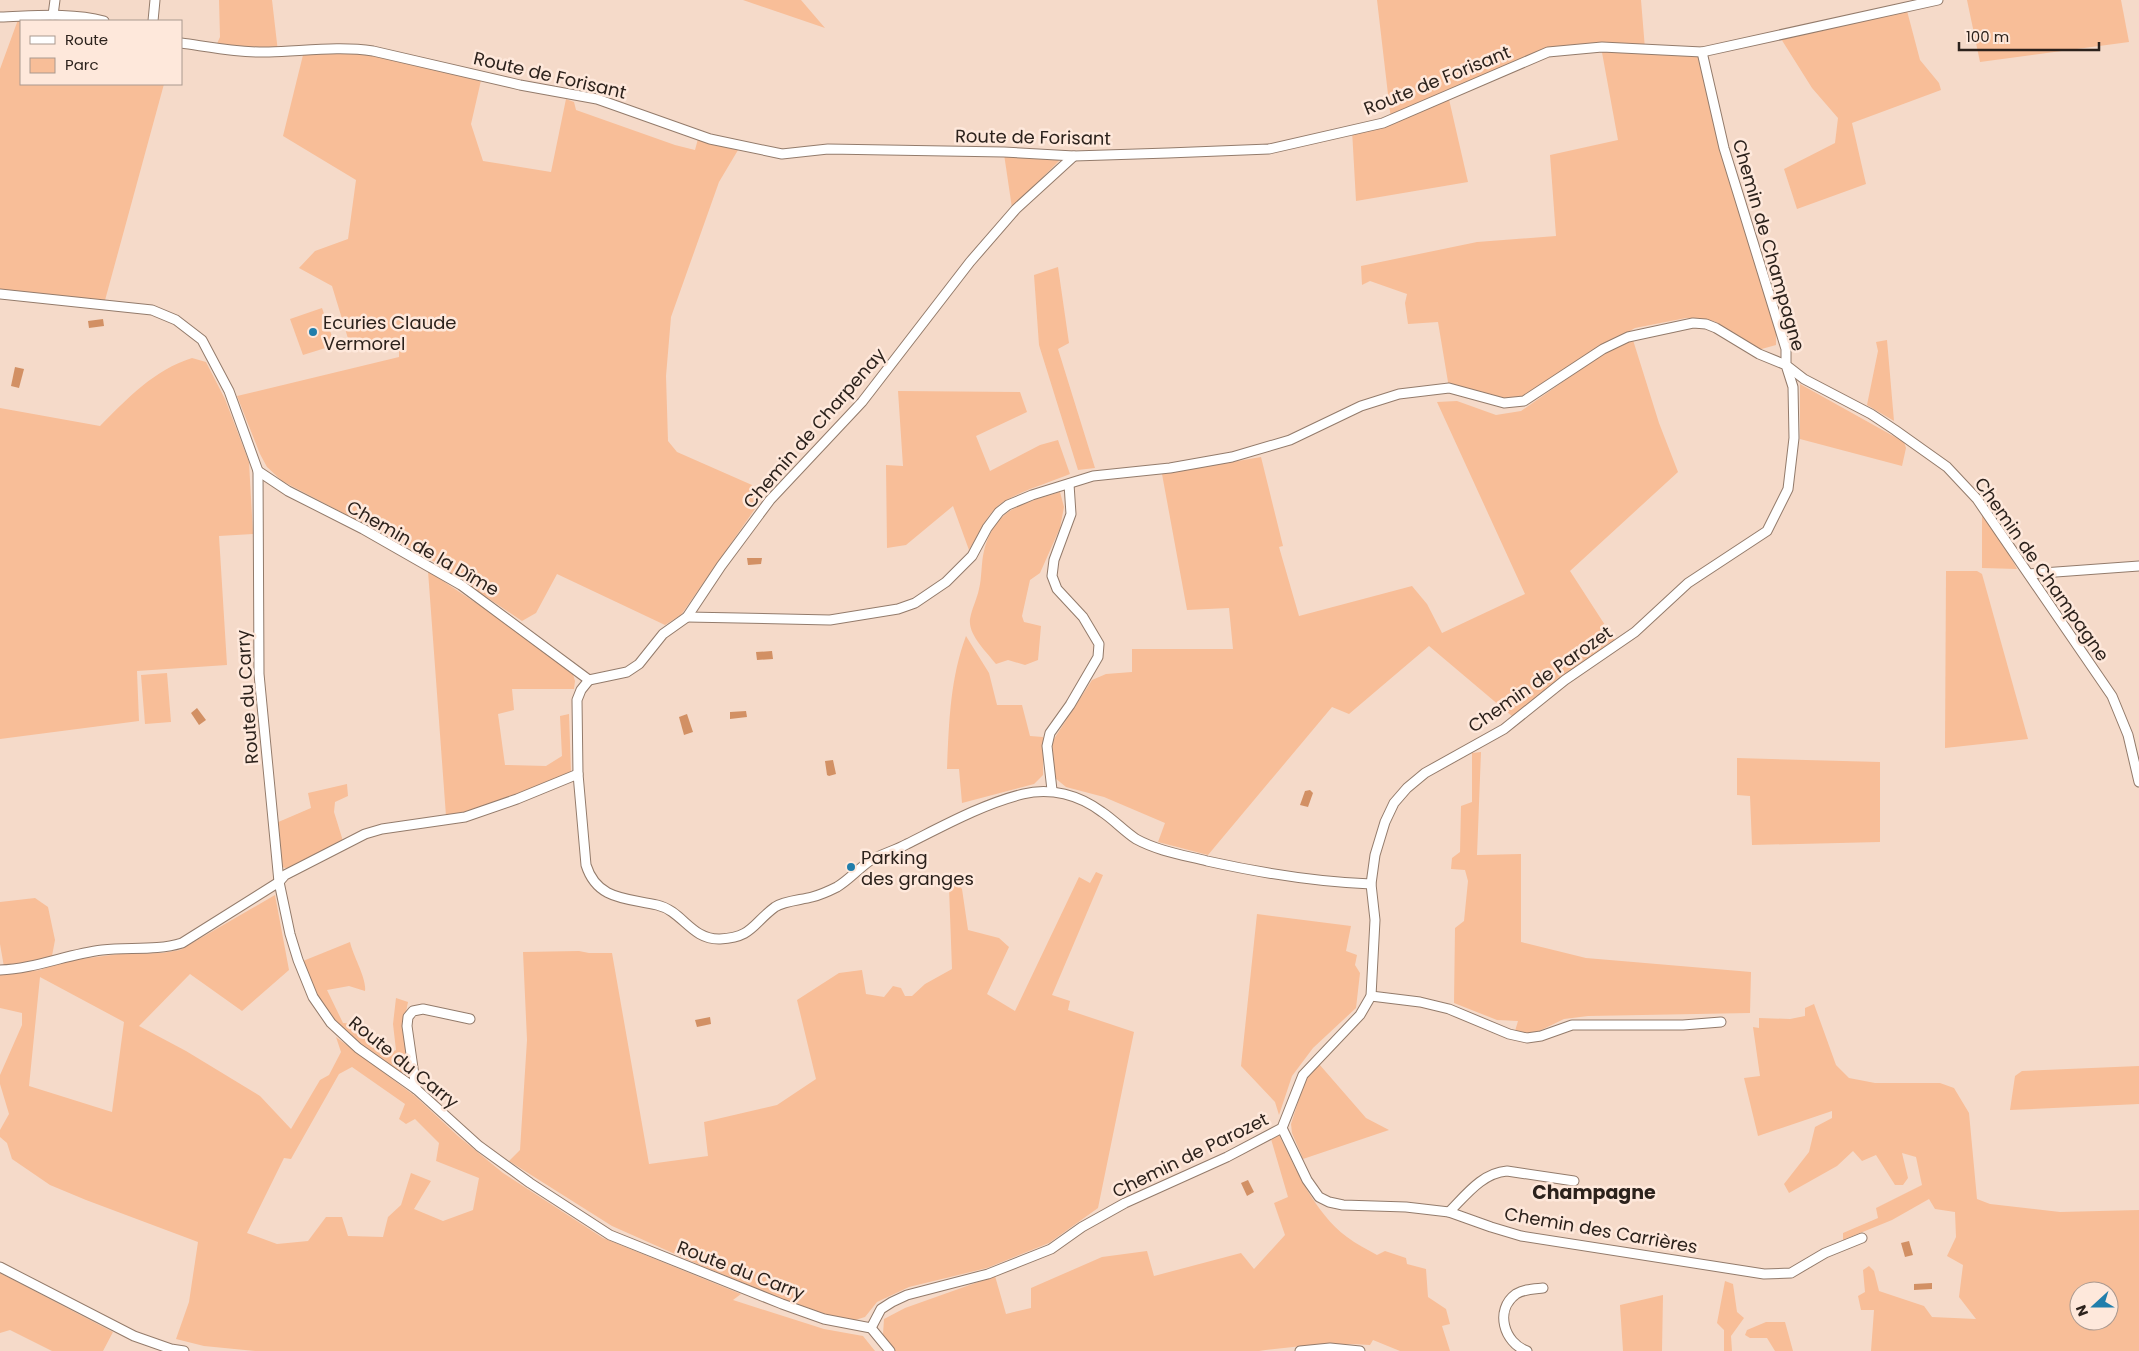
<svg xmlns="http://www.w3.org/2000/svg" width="2139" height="1351" font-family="Poppins,sans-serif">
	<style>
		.green { fill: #f8be98; fill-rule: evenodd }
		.water { fill: #d29064 }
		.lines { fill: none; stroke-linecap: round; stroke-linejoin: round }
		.street-casing { stroke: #937b6b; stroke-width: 11 }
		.street { stroke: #fff; stroke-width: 9 }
		.poi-dot { fill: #217eab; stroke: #fee8db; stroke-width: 2 }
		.labels { text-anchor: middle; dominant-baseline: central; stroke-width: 5; stroke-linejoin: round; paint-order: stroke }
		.street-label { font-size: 18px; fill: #2c221c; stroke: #fee8db }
		.poi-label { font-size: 18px; fill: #2c221c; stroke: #fee8db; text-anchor: start }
		.neighbourhood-label { font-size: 19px; font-weight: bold; fill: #2c221c; stroke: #fee8db }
	</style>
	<rect width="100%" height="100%" fill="#f5dac9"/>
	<g class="green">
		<path d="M 219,0 L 272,0 L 278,52 L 215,48 L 220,37 Z"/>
		<path d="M 743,0 L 801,0 L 825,28 Z"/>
		<path d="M 1377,0 L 1641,0 L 1645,49 L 1702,52 L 1706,73 L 1776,316 L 1776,345 L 1758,350 L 1714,321 L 1686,318 L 1635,328 L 1602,347 L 1524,401 L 1504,403 L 1449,388 L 1438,322 L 1408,324 L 1405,303 L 1407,294 L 1370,281 L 1362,285 L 1361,266 L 1477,242 L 1556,236 L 1550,155 L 1618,140 L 1601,47 L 1548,52 L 1448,95 L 1468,182 L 1356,201 L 1352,130 L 1391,120 Z"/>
		<path d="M 1967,0 L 2121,0 L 2129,42 L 1980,62 Z"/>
		<path d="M 1906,7 L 1920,60 L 1939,83 L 1941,90 L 1852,123 L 1866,184 L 1797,209 L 1784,169 L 1835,143 L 1838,118 L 1812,88 L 1778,34 Z"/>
		<path d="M 19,17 L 104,21 L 21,21 L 21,84 L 164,84 L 104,304 L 0,294 L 0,69 Z"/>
		<path d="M 358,49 L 482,76 L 471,124 L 483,161 L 551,172 L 566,99 L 574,102 L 576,110 L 675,145 L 695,150 L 699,135 L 741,145 L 719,182 L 671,317 L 666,376 L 668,441 L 677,452 L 752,485 L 764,496 L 681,615 L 665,625 L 557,574 L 536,613 L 522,621 L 427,557 L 282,481 L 267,467 L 260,454 L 237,396 L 399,357 L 399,339 L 350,345 L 332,286 L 299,268 L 315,251 L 348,239 L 356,180 L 283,136 L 304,51 Z"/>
		<path d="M 1004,154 L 1057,156 L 1059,161 L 1012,208 Z"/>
		<path d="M 1058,267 L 1069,343 L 1058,349 L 1095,468 L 1078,470 L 1039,345 L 1034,275 Z"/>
		<path d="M 322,308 L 335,345 L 303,355 L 290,319 Z"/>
		<path d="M 1633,340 L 1659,423 L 1678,472 L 1570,571 L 1616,642 L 1513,717 L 1429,646 L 1349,714 L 1332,707 L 1208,855 L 1158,842 L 1165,823 L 1104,797 L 1066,787 L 1055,778 L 1052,742 L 1092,680 L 1106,674 L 1132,672 L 1132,649 L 1233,649 L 1229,608 L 1187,610 L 1162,474 L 1261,457 L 1283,546 L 1279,547 L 1299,616 L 1412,586 L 1427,604 L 1442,633 L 1525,594 L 1437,402 L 1457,401 L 1496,415 L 1521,411 L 1614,346 Z"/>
		<path d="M 1887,340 L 1894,421 L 1867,405 L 1878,351 L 1876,342 Z"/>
		<path d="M 192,358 L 206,362 L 225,399 L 249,462 L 253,534 L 219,536 L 227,665 L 137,671 L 139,721 L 0,739 L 0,408 L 100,426 C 128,398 154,370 192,358 Z"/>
		<path d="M 1800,384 L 1904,442 L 1906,448 L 1902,466 L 1800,439 Z"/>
		<path d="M 898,391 L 1020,392 L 1027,412 L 976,436 L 990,471 L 1040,445 L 1058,440 L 1070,474 C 1053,481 1012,494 999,505 C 986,516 978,535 969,550 L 953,506 L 906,545 L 887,548 L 886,465 L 903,466 Z"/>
		<path d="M 1060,492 L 1064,507 L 1060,528 L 1040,573 L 1030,580 L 1022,616 L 1024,622 L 1041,626 L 1038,660 L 1025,665 L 1008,660 L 996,664 C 987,652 968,635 970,619 C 972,608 977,599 979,589 C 982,577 981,563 984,551 C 995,507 1023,504 1060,492 Z"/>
		<path d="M 1982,514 L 2008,552 L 2017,569 L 1982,568 Z"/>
		<path d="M 428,571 L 512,627 L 572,671 L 575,681 L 574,689 L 512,689 L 514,710 L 498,714 L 505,765 L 546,766 L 562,756 L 560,716 L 569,714 L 571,772 C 531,789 490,810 446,816 Z"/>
		<path d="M 1946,571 L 1977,571 L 1982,574 L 2028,739 L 1945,748 Z"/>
		<path d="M 966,636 L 989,673 L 997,705 L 1022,705 L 1030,736 L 1043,737 L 1043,775 L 1034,784 L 962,803 L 959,769 L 947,769 C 949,723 950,679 966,636 Z"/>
		<path d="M 167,673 L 171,722 L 145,724 L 141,675 Z"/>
		<path d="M 1481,752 L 1477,855 L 1521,854 L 1521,942 L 1586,958 L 1751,972 L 1750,1013 L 1588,1016 L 1564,1019 L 1533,1034 L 1515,1031 L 1518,1021 L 1497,1020 L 1454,1003 L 1455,928 L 1464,921 L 1468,881 L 1465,870 L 1451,869 L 1452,858 L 1460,852 L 1461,806 L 1472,802 L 1472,753 Z"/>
		<path d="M 1737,758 L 1880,762 L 1880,842 L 1752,845 L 1750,796 L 1737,795 Z"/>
		<path d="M 347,784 L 348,796 L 335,802 L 334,812 L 343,841 L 289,869 L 282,867 L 276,823 L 311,808 L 308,793 Z"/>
		<path d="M 1096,872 L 1103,875 L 1052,995 L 1070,1001 L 1068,1010 L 1134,1032 L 1098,1208 L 1049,1243 L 987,1268 L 909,1287 L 877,1302 L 865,1317 L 852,1321 L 817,1313 L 702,1266 L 612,1226 L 509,1161 L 520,1150 L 527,1040 L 523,952 L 579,951 L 589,953 L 612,953 L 649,1164 L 708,1156 L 704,1122 L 777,1105 L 816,1079 L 797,1000 L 839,973 L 862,970 L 866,994 L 884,997 L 893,986 L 901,988 L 905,996 L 912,996 L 925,984 L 952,969 L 949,888 L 958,884 L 962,889 L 968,930 L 999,938 L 1009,947 L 987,994 L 1015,1011 L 1079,877 L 1090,883 Z"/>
		<path d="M 275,895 L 289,970 L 242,1011 L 190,974 L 139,1026 L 186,1051 L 260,1096 L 291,1129 L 320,1080 L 329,1075 L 341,1052 L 336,1037 L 415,1096 L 458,1136 L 503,1173 L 603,1238 L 741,1294 L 733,1300 L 824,1329 L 863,1336 L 875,1351 L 255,1351 L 204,1346 L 176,1339 L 189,1302 L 198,1242 L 86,1200 L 50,1185 L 12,1159 L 7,1143 L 0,1137 L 0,1130 L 9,1114 L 0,1084 L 0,1075 L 22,1025 L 22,1013 L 0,1008 L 0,974 L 40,970 L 66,961 L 119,954 L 162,953 L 180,950 ZM 40,977 L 124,1022 L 112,1112 L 29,1086 ZM 352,1067 L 405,1104 L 399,1119 L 406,1124 L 415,1119 L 439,1143 L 436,1161 L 479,1178 L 473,1210 L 443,1221 L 414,1209 L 431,1181 L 411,1173 L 401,1205 L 388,1217 L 383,1237 L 348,1236 L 342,1217 L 326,1217 L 308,1241 L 277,1244 L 247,1233 L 284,1158 L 291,1159 L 339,1074 Z"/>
		<path d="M 35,898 L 48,907 L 55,940 L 52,956 L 4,967 L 0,944 L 0,902 Z"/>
		<path d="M 1257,914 L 1351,926 L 1346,951 L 1357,955 L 1355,965 L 1360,973 L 1356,1008 L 1313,1048 L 1292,1076 L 1279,1115 L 1275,1102 L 1241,1066 Z"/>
		<path d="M 350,942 C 353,956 367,979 365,991 L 349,986 L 327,990 L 343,1023 L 356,1024 L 388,1054 L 396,1050 L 393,1024 L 396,998 L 408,1002 L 403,1027 L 411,1078 L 406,1078 C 372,1054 336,1031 314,994 C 309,984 307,971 303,961 Z"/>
		<path d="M 1814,1004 L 1836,1065 L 1849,1078 L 1875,1083 L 1940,1083 L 1954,1088 L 1969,1113 L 1977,1199 L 1990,1204 L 2060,1212 L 2139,1210 L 2139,1351 L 1871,1351 L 1874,1310 L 1861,1310 L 1858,1296 L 1865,1292 L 1863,1270 L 1869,1266 L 1874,1271 L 1879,1291 L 1924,1306 L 1932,1317 L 1976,1319 L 1959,1297 L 1963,1265 L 1947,1256 L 1956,1237 L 1955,1212 L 1935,1209 L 1929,1199 L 1892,1220 L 1843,1240 L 1843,1233 L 1878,1218 L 1876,1208 L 1922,1185 L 1916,1157 L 1902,1153 L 1908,1178 L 1903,1185 L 1895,1185 L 1876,1155 L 1862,1161 L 1853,1151 L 1837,1166 L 1789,1193 L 1784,1184 L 1809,1152 L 1815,1127 L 1832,1118 L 1832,1111 L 1758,1136 L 1744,1078 L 1760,1076 L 1753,1027 L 1759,1028 L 1759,1018 L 1790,1019 L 1805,1016 L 1805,1008 ZM 2079,1291 L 2109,1291 L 2109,1321 L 2079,1321 Z"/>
		<path d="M 1319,1064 L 1366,1118 L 1389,1130 L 1303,1159 L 1292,1133 L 1291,1124 L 1305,1080 Z"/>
		<path d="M 2139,1066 L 2139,1104 L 2010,1110 L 2015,1076 L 2022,1071 Z"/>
		<path d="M 1279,1135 C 1297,1171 1314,1212 1347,1237 C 1356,1244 1367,1249 1377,1255 L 1385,1251 L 1406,1258 L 1407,1264 L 1426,1269 L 1428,1297 L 1446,1309 L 1450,1324 L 1442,1326 L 1450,1351 L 1400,1351 L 1373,1340 L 1370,1345 C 1333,1342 1296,1346 1259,1351 L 894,1351 L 883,1334 L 884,1319 L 905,1308 L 995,1276 L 1006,1314 L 1031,1308 L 1031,1288 L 1102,1257 L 1147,1251 L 1154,1276 L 1241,1253 L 1254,1269 L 1285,1235 L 1274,1203 L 1288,1197 L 1271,1139 Z"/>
		<path d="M 0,1273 L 113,1332 L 103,1351 L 52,1351 L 10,1330 L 0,1333 Z"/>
		<path d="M 1725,1281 L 1733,1284 L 1737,1312 L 1744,1318 L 1731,1336 L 1732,1351 L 1724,1351 L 1724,1330 L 1717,1323 Z"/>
		<path d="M 1663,1295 L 1662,1351 L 1623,1351 L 1620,1305 Z"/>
		<path d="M 1766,1322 L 1785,1322 L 1793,1351 L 1775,1351 L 1767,1338 L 1750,1338 L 1745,1335 L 1747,1330 Z"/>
	</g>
	<g class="water">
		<path d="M 103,319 L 104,326 L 89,328 L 88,321 Z"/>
		<path d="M 15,367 L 24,369 L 19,388 L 11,386 Z"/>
		<path d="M 747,558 L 762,558 L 761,564 L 748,565 Z"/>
		<path d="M 772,651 L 773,659 L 757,660 L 756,652 Z"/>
		<path d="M 197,708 L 206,720 L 199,725 L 191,713 Z"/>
		<path d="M 746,711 L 747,717 L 730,719 L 730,712 Z"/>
		<path d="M 687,714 L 693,732 L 684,735 L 679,717 Z"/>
		<path d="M 833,760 L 836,774 L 829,776 L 827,775 L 825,761 Z"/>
		<path d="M 1310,790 L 1313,793 L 1308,807 L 1300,805 L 1305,791 Z"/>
		<path d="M 710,1017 L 711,1024 L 697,1027 L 695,1020 Z"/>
		<path d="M 1248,1180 L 1254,1192 L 1247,1196 L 1241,1183 Z"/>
		<path d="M 1909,1241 L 1913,1255 L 1905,1257 L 1901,1243 Z"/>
		<path d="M 1932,1283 L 1932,1289 L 1914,1290 L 1914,1284 Z"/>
	</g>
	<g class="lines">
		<defs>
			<g id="street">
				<path d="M 53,15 L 55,0"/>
				<path d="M 0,17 C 34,16 71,12 104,21"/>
				<path d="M 153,21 L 155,0"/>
				<path d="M 181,43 C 210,47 240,53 269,52 C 304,51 340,46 373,51 L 520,85 L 597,99 L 710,139 L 782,154 L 828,149 L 1004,152 L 1074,156 L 1168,153 L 1269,149 L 1383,123 L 1548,52 L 1602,47 L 1702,52 L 1938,0"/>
				<path d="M 1702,52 L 1724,148 L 1786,349 L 1786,365 L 1804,379 L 1871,414 L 1895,430 L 1947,467 L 1977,499 L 2112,696 L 2128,735 L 2139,782"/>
				<path d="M 0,294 L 152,310 L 176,320 L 202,340 L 229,391 L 258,471 L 259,674 L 279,882 L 290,934 L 298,960 L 313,997 L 331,1023 L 358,1048 L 416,1089 L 479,1146 L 530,1183 L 610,1235 L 782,1304 L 824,1319 L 871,1328 L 890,1351"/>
				<path d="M 258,471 L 288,491 L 363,529 L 461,585 L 589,680"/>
				<path d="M 2029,574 L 2139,566"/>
				<path d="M 687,617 L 830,620 L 898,609 L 915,603 L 946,582 L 972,556 L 987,528 L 999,512 L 1008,505 L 1032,495 L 1093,476 L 1170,468 L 1232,457 L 1290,440 L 1361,406 L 1399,394 L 1449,388 L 1504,403 L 1524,401 L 1603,349 L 1628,337 L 1693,323 L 1706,324 L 1716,328 L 1759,354 L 1786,365 L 1793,387 L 1794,438 L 1788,489 L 1767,531 L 1688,583 L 1635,632 L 1565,680 L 1504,729 L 1425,773 L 1407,788 L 1394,803 L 1385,822 L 1375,855 L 1371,884 L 1375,920 L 1371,996 L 1360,1015 L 1303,1075 L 1282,1128 L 1227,1157 L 1125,1203 L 1082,1227 L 1051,1249 L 988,1274 L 907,1295 L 892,1302 L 881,1309 L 871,1328"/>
				<path d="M 589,680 L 581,690 L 577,700 L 578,774 L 586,865 C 597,900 626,898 657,905 C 683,911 691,940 720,939 C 753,937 752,924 775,907 C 784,901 801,900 812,897 C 820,895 829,891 837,887 C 849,880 859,868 871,860 C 882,854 896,850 907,844 C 945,825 983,804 1023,794 C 1051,787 1079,795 1102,812 C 1114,820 1124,831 1136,839 C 1158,851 1183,855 1207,861 C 1261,873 1316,882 1371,884"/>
				<path d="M 589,680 L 627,672 L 639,664 L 663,634 L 687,617 L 721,566 L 770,500 L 862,402 L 970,262 L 1016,209 L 1074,156"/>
				<path d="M 1052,790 L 1047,746 L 1050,733 L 1070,705 L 1098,657 L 1099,644 L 1083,617 L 1057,589 L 1052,576 L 1054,560 L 1071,514 L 1069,484"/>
				<path d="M 0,970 C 34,969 68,954 102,950 C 130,947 156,951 182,943 L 279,882 L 285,875 L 365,834 L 382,829 L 465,817 L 517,799 L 578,774"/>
				<path d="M 1371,996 L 1420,1002 L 1449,1009 L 1509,1034 L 1527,1038 L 1541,1036 L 1572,1025 L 1683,1025 L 1721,1022"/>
				<path d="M 416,1089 L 407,1026 L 408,1017 L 413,1011 L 423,1009 L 470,1019"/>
				<path d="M 1282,1128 L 1307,1180 L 1319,1197 L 1329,1202 L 1343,1205 L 1406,1207 L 1449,1212 L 1491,1227 L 1521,1236 L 1764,1274 L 1791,1273 L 1825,1253 L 1862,1238"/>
				<path d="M 1449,1212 C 1466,1195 1482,1173 1507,1171 L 1574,1181"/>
				<path d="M 0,1267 L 134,1336 L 171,1349 L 184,1351"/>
				<path d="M 1300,1351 L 1330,1348 L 1360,1351"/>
				<path d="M 1527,1351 C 1504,1343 1494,1310 1516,1294 C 1524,1289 1533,1289 1543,1288"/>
			</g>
		</defs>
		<use href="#street" class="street-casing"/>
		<use href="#street" class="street"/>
	</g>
	<g class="poi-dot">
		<circle cx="313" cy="332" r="5"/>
		<circle cx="851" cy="867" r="5"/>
	</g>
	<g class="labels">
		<g class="street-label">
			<text transform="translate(550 75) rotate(13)">Route de Forisant</text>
			<text transform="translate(1437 80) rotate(-22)">Route de Forisant</text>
			<text transform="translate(1033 137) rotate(1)">Route de Forisant</text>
			<text transform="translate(1769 245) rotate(74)">Chemin de Champagne</text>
			<text transform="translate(814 428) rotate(-49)">Chemin de Charpenay</text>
			<text transform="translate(423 548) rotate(30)">Chemin de la Dîme</text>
			<text transform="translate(2042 569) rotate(55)">Chemin de Champagne</text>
			<text transform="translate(1540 679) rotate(-35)">Chemin de Parozet</text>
			<text transform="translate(247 697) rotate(-94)">Route du Carry</text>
			<text transform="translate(404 1062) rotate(39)">Route du Carry</text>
			<text transform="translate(1190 1155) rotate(-26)">Chemin de Parozet</text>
			<text transform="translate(1601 1230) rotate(10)">Chemin des Carrières</text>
			<text transform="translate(741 1270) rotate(21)">Route du Carry</text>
		</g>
		<g class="poi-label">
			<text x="323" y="322">Ecuries Claude<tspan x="323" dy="21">Vermorel</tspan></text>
			<text x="861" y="857">Parking<tspan x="861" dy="21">des granges</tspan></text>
		</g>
		<g class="neighbourhood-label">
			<text x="1594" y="1192">Champagne</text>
		</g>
	</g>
	<rect x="20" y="20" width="162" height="65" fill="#fee8db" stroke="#aa998f"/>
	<rect x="30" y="36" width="25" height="8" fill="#ffffff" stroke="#aa998f"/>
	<text x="65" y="45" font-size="15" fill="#2c221c">Route</text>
	<rect x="30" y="58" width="25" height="15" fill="#f8be98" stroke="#aa998f"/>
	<text x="65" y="70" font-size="15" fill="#2c221c">Parc</text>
	<g transform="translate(2094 1306) rotate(249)"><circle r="24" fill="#fee8db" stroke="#aa998f"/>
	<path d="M0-4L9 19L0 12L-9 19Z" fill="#217eab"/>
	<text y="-8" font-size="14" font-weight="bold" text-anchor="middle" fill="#2c221c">N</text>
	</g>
	<path d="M1959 42v8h140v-8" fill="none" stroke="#2c221c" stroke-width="2.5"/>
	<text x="1966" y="42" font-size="15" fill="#2c221c" stroke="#fee8db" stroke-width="4" paint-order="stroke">100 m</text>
</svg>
